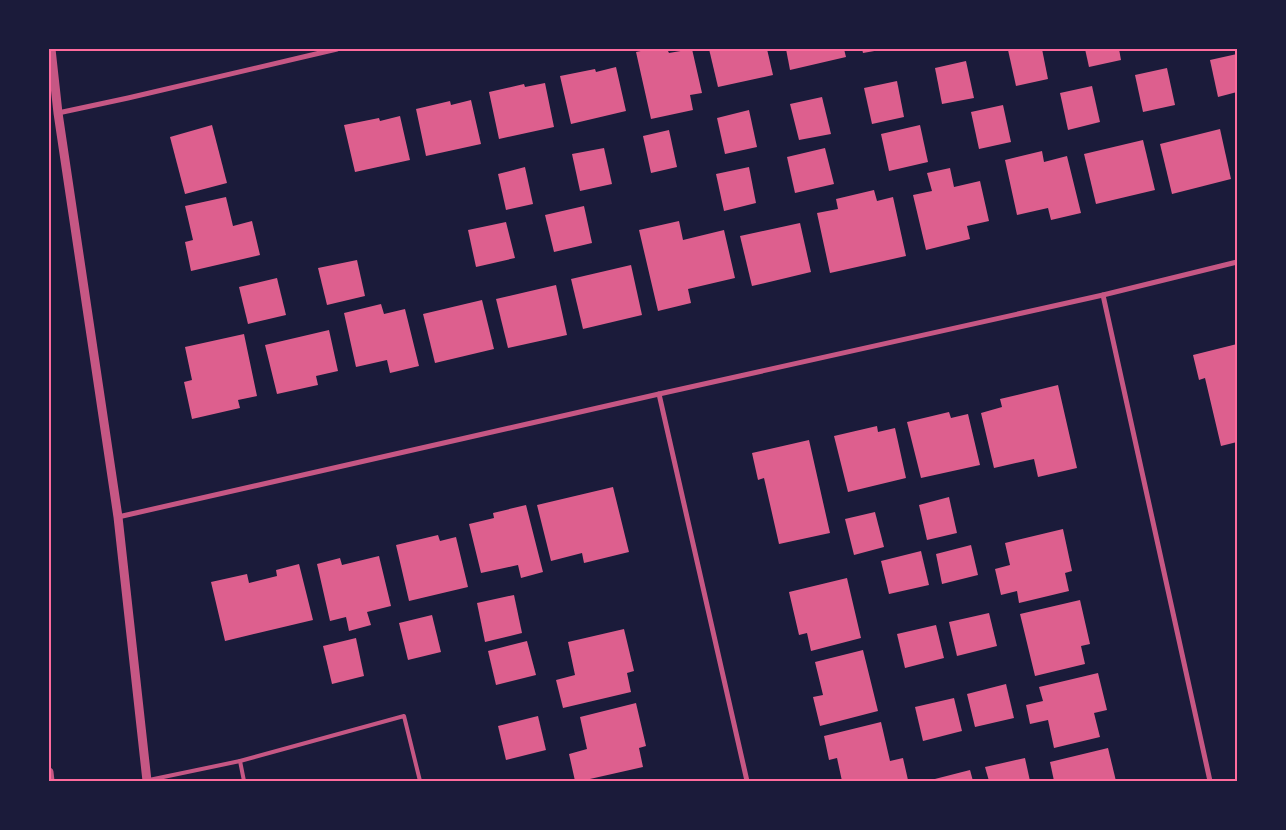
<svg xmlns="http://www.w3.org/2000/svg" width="1286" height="830" font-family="'Public Sans',sans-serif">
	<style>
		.building { fill: #dd5f8e }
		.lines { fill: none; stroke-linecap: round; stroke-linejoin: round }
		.service { stroke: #c65784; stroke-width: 4 }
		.minor { stroke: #c65784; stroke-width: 5 }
		.tertiary { stroke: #c65784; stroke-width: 9 }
		.neatline { fill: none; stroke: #ff6b9d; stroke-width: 2 }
	</style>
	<rect width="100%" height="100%" fill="#1b1b3a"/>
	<g class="building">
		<path d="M 650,49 L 667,49 L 669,53 L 692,49 L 702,93 L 690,95 L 693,110 L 651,119 L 636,52 Z"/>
		<path d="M 709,49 L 767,49 L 773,75 L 718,87 Z"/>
		<path d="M 786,49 L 844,49 L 846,57 L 790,70 Z"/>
		<path d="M 862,49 L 880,49 L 880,50 L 863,53 Z"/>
		<path d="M 1012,49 L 1042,49 L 1048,79 L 1016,86 L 1008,50 Z"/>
		<path d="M 1085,49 L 1119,49 L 1121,60 L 1089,67 Z"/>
		<path d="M 1237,54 L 1237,92 L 1218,97 L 1210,60 Z"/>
		<path d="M 966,61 L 974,98 L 942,104 L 935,68 Z"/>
		<path d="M 616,67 L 626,111 L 571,124 L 560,76 L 595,69 L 596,72 Z"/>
		<path d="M 1167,68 L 1175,105 L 1143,112 L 1135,75 Z"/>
		<path d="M 897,81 L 904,117 L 872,124 L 864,88 Z"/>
		<path d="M 545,83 L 554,127 L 499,139 L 489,92 L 524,84 L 525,87 Z"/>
		<path d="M 1092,86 L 1100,122 L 1068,130 L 1060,93 Z"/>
		<path d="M 822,97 L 831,134 L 799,140 L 790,104 Z"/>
		<path d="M 471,100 L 481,144 L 426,156 L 416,109 L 450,101 L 451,105 Z"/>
		<path d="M 1003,105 L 1011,142 L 979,149 L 971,112 Z"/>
		<path d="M 749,110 L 757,147 L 725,154 L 717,118 Z"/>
		<path d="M 400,116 L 410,160 L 355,172 L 344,125 L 379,118 L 380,121 Z"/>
		<path d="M 212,125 L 227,183 L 185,194 L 170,137 Z"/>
		<path d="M 920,125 L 928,162 L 889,171 L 881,134 Z"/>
		<path d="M 1220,129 L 1231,179 L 1172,194 L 1160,144 Z"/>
		<path d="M 669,130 L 677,167 L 651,173 L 643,136 Z"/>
		<path d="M 1143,140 L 1155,190 L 1096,204 L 1084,154 Z"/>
		<path d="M 604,148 L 612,184 L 580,191 L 572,154 Z"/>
		<path d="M 825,148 L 834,184 L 795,193 L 787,157 Z"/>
		<path d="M 1042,151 L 1044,162 L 1067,156 L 1081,213 L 1051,220 L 1048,208 L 1017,215 L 1005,160 Z"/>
		<path d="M 525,167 L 533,204 L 506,210 L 498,174 Z"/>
		<path d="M 749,167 L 756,203 L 724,211 L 716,174 Z"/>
		<path d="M 950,168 L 954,187 L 980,181 L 989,221 L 967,226 L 970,239 L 926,250 L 913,195 L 932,191 L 927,173 Z"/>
		<path d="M 874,190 L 877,201 L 893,197 L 906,256 L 830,273 L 817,213 L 838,209 L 836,199 Z"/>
		<path d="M 226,197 L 233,226 L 252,221 L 260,255 L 191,271 L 185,242 L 193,240 L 185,206 Z"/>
		<path d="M 584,206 L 592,243 L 554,252 L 545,215 Z"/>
		<path d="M 679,221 L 683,240 L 724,230 L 735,278 L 688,289 L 691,303 L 658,311 L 639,230 Z"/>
		<path d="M 506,222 L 515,258 L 476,267 L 468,230 Z"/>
		<path d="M 800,223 L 811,272 L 752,286 L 740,236 Z"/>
		<path d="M 357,260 L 365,296 L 327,305 L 318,268 Z"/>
		<path d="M 631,265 L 642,315 L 583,329 L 571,279 Z"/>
		<path d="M 277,278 L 286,315 L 248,324 L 239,287 Z"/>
		<path d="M 556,285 L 567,335 L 508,348 L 496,299 Z"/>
		<path d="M 482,300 L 494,349 L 435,363 L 423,314 Z"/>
		<path d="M 381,304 L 384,314 L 405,309 L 419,366 L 390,373 L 387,360 L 356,367 L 344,313 Z"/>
		<path d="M 329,330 L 338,371 L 316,376 L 318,385 L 277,394 L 265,345 Z"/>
		<path d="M 244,334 L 257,396 L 238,400 L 240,408 L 192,419 L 184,382 L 192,380 L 185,347 Z"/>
		<path d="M 1237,344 L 1237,442 L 1221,446 L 1205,378 L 1199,380 L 1193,355 Z"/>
		<path d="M 1058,385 L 1077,468 L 1038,477 L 1034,459 L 994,468 L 981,413 L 1002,407 L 1000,399 Z"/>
		<path d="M 949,412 L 951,418 L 968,414 L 980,465 L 921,478 L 907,422 Z"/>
		<path d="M 877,426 L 878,432 L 895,428 L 906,478 L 848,492 L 834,436 Z"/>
		<path d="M 809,440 L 830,533 L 779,544 L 764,478 L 758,480 L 752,453 Z"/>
		<path d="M 613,487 L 629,552 L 584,563 L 582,553 L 551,561 L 537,505 Z"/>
		<path d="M 949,497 L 957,533 L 927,540 L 919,505 Z"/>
		<path d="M 526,505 L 543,572 L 521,578 L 518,565 L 481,573 L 469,524 L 494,518 L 493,513 Z"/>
		<path d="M 875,512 L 884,547 L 854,555 L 845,519 Z"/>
		<path d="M 1063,529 L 1072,571 L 1065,573 L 1069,591 L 1019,603 L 1017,591 L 1001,595 L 995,569 L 1010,565 L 1005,543 Z"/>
		<path d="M 438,535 L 440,541 L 456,537 L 468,587 L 409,601 L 396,545 Z"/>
		<path d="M 971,545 L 978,575 L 942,584 L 936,554 Z"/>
		<path d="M 921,551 L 929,585 L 889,594 L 881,561 Z"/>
		<path d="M 379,556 L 391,606 L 367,612 L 371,625 L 349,631 L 346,617 L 330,621 L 317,564 L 340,558 L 342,565 Z"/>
		<path d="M 299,564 L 313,620 L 225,641 L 211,582 L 247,574 L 249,583 L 277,576 L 276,570 Z"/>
		<path d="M 847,578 L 861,638 L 811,651 L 807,633 L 799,635 L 789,592 Z"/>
		<path d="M 514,595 L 522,633 L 485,642 L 477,603 Z"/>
		<path d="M 1080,600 L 1090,644 L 1081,646 L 1085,664 L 1035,676 L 1020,614 Z"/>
		<path d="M 989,613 L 997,646 L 957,656 L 949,622 Z"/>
		<path d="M 432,615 L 441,652 L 408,660 L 399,623 Z"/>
		<path d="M 936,625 L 944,658 L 905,668 L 897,634 Z"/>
		<path d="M 624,629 L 634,671 L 627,673 L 631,692 L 563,708 L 556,680 L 575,675 L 568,642 Z"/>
		<path d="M 356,638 L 364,676 L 332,684 L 323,646 Z"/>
		<path d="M 527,641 L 536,675 L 496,685 L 488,651 Z"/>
		<path d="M 863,650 L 878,711 L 820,726 L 813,697 L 823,695 L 815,662 Z"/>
		<path d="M 1098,673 L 1107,710 L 1094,713 L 1100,737 L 1054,748 L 1048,720 L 1030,724 L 1026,705 L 1043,701 L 1039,687 Z"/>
		<path d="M 1006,684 L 1014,718 L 975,727 L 967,694 Z"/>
		<path d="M 954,698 L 962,731 L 923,741 L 915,707 Z"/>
		<path d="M 636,703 L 646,746 L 639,748 L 643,767 L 581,781 L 575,781 L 569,754 L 587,749 L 580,717 Z"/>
		<path d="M 538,716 L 546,750 L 506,760 L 498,726 Z"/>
		<path d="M 881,722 L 890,761 L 903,758 L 908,780 L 842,781 L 837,758 L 829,760 L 824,736 Z"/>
		<path d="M 1108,748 L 1116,781 L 1054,781 L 1050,762 Z"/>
		<path d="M 1025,758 L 1030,781 L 989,781 L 985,767 Z"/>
		<path d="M 970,770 L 973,781 L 931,781 L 931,780 Z"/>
	</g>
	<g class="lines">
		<g class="service">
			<path d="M 240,761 L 244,781"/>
			<path d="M 149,780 L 240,761 L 404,716 L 420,781"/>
		</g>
		<g class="minor">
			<path d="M 58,113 L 128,98 L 337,49"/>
			<path d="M 1103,295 L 1210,781"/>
			<path d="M 659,394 L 747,781"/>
			<path d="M 118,517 L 659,394 L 1103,295 L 1237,262"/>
		</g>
		<g class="tertiary">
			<path d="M 51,49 L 58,113 L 118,517 L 147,781"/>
			<path d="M 49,772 L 50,781"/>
		</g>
	</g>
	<rect width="1286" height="830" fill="none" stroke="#1b1b3a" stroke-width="100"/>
	<rect x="50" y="50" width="1186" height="730" class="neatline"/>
</svg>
